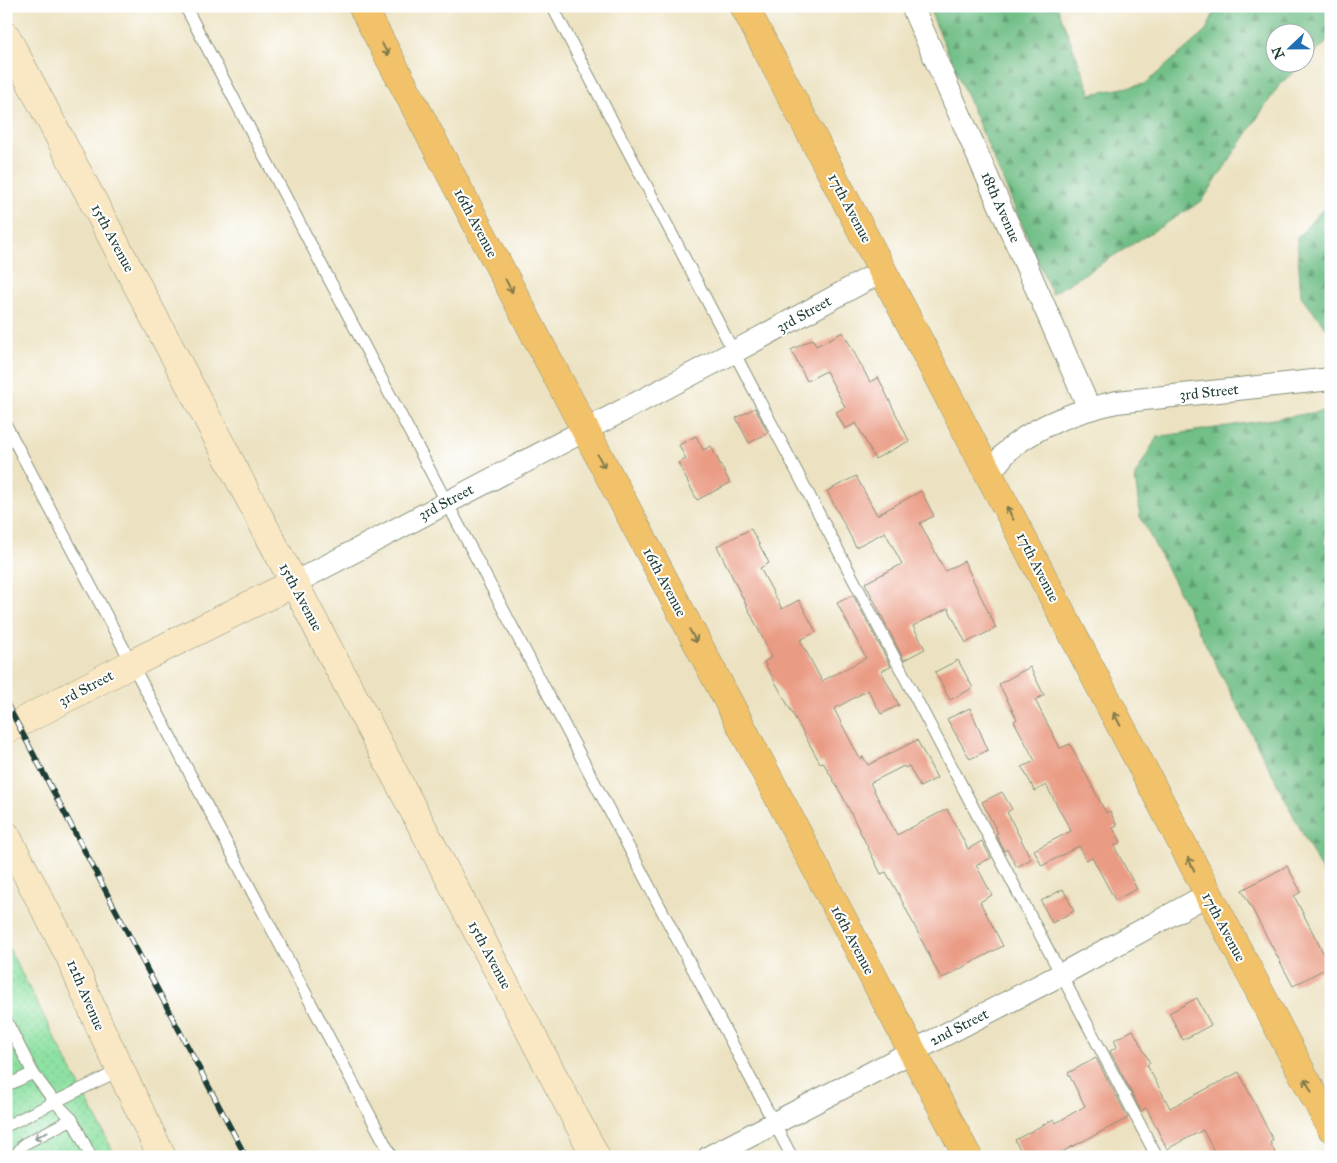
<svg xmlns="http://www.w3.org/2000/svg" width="1337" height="1163" font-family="'IM FELL Great Primer',serif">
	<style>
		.forest { fill: url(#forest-firs); stroke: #487e5e }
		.park { fill: url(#park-dots); stroke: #568f6b }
		.building { fill: #ea9b84 }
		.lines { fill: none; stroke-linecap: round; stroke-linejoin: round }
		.lane-casing { stroke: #86907a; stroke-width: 13 }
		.street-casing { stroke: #86907a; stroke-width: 24 }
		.secondary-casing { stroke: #86907a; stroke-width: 29 }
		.primary-casing { stroke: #86907a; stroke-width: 29 }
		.lane { stroke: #fff; stroke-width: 11 }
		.street { stroke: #fff; stroke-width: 22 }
		.secondary { stroke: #fae7c3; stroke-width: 28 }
		.primary { stroke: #f2c26a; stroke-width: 28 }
		.rail-casing { stroke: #1f3d34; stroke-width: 5.5 }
		.rail { stroke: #fff; stroke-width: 4; stroke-dasharray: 11; stroke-linecap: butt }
		.oneway { stroke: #7e794c }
		.oneway2 { stroke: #8f9e9a }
		.labels { text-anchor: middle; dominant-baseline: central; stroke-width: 4; stroke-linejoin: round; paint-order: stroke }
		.street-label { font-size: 15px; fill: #1f3d34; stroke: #fff }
	</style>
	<defs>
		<pattern id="forest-firs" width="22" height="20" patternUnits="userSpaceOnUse" patternTransform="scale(1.25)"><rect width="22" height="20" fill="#72bf88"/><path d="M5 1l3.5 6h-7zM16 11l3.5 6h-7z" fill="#5d9c70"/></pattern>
		<pattern id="park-dots" width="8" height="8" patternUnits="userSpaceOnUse" patternTransform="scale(1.25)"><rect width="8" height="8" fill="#8de1a2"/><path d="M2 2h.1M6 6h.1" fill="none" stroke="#79c28c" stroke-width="1.8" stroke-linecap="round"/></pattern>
	</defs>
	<rect width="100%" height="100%" fill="#fff"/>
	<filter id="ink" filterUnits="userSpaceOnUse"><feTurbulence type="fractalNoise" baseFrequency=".02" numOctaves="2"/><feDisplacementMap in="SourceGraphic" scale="10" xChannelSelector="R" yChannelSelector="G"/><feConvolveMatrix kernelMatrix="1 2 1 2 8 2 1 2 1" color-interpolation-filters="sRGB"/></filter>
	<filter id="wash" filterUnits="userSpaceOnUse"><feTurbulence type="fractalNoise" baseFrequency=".0096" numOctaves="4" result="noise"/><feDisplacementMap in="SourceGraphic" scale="20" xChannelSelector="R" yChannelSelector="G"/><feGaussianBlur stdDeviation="1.12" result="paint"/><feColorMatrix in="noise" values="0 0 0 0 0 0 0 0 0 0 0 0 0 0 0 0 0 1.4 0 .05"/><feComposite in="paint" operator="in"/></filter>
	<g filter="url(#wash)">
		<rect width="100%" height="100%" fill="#ece2c1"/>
		<g class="forest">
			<path d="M 928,6 L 1057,6 L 1091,94 L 1145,84 L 1206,31 L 1217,6 L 1331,6 L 1331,38 L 1305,62 L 1304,32 L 1274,32 L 1274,62 L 1304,63 L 1280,84 L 1202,201 L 1052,294 Z"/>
			<path d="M 1331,200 L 1331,334 L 1301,296 L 1297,238 Z"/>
			<path d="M 1331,410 L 1331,525 L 1325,540 L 1331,562 L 1331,889 L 1140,516 L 1135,476 L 1157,437 Z"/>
		</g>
		<path class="park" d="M 6,943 L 116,1157 L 6,1157 Z"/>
		<g id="blocks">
			<g class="building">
				<path d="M 843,332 L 870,382 L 878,377 L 909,441 L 875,459 L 856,423 L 845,429 L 836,412 L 845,407 L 826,371 L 807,381 L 791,350 L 813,339 L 816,346 Z"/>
				<path d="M 755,408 L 768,433 L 749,443 L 736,418 Z"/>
				<path d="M 696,436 L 703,450 L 711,446 L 730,483 L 697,500 L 678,463 L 686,459 L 679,445 Z"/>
				<path d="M 856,476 L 877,515 L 921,491 L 934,516 L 920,523 L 945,571 L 964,561 L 996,628 L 966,643 L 948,608 L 913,626 L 925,649 L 904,660 L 865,583 L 902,564 L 885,532 L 856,547 L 827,491 Z"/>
				<path d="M 751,529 L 769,563 L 760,568 L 782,609 L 799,600 L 816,632 L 800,640 L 822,681 L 866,658 L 837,603 L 853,595 L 891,667 L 881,671 L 899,705 L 881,714 L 868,690 L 834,709 L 860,759 L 863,757 L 868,765 L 917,740 L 937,778 L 920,787 L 909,766 L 905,768 L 904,766 L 870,783 L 897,835 L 947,809 L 968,849 L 982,841 L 991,858 L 976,865 L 992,895 L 980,902 L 1003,946 L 941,979 L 898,893 L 886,872 L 881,874 L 843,797 L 823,762 L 820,763 L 764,662 L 772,657 L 717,546 Z"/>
				<path d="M 958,660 L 973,688 L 950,700 L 935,672 Z"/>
				<path d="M 1030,667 L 1044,695 L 1035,700 L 1060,748 L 1070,744 L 1106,813 L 1110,811 L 1117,826 L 1113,828 L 1121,842 L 1114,846 L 1137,889 L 1115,900 L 1092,857 L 1086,860 L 1079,846 L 1042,866 L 1034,850 L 1071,831 L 1046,785 L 1035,791 L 1022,767 L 1035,761 L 1014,721 L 1017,719 L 999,684 Z"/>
				<path d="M 970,708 L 988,750 L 970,759 L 947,719 Z"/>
				<path d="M 1002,792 L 1012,809 L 1007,812 L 1031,859 L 1017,867 L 1007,849 L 1004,851 L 996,834 L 998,833 L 982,802 Z"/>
				<path d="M 1287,866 L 1301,892 L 1294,896 L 1330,966 L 1293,986 L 1242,890 Z"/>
				<path d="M 1063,889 L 1074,911 L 1052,923 L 1041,901 Z"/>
				<path d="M 1197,998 L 1211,1025 L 1183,1040 L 1169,1013 Z"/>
				<path d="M 1133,1030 L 1150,1063 L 1147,1065 L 1170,1108 L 1239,1072 L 1273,1140 L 1270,1142 L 1277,1157 L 1217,1157 L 1203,1130 L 1167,1149 L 1148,1111 L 1146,1108 L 1141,1111 L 1110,1051 L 1117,1047 L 1114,1040 Z"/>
				<path d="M 1096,1058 L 1128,1118 L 1052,1157 L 1024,1157 L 1015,1140 L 1054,1119 L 1056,1123 L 1085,1106 L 1068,1073 Z"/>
			</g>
		</g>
	</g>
	<g filter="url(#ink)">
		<use href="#blocks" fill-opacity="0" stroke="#86907a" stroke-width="1"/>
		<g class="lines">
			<defs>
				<g id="lane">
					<path d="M 185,6 L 792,1157"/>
					<path d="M 552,6 L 1157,1157"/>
					<path d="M 6,425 L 392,1157"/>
					<path d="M 6,1020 L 33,1073"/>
					<path d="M 6,1086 L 33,1073 L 54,1101 L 72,1119 L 91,1157"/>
					<path d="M 6,1126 L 120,1070"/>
					<path d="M 14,1157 L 24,1144 L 72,1119"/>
				</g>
				<g id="street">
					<path d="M 912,6 L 1089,408"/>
					<path d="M 990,473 C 997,464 1004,453 1013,446 C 1044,422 1080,410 1117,402 L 1331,379"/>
					<path d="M 294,583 L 734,352 L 884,270"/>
					<path d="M 709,1157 L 1062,974 L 1207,895"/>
				</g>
				<g id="secondary">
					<path d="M 6,36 L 596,1157"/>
					<path d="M 6,730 L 131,664 L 294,583"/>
					<path d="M 6,835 L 70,957 L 98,1023 L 162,1157"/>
				</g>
				<g id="primary">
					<path d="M 362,6 L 968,1157"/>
					<path d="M 744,6 C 942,379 1133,755 1331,1128"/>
				</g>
			</defs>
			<use href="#lane" class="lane-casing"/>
			<use href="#street" class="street-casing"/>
			<use href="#secondary" class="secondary-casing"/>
			<use href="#primary" class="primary-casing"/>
			<use href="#lane" class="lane"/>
			<use href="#street" class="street"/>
			<use href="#secondary" class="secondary"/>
			<use href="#primary" class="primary"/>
			<defs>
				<path id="rail" d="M 6,702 L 246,1157"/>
			</defs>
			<use href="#rail" class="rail-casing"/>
			<use href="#rail" class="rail"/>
		</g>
		<defs><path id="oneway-shaft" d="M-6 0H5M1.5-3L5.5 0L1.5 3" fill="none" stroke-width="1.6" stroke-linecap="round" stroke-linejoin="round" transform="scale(1.25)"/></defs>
		<g class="oneway">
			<use href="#oneway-shaft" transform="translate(385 49) rotate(62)"/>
			<use href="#oneway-shaft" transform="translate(509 286) rotate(62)"/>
			<use href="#oneway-shaft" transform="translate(601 461) rotate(62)"/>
			<use href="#oneway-shaft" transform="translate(1010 513) rotate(-117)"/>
			<use href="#oneway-shaft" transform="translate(693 636) rotate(62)"/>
			<use href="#oneway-shaft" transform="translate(1117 719) rotate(-117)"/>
			<use href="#oneway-shaft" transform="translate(1191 864) rotate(-117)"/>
			<use href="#oneway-shaft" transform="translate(1308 1085) rotate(-118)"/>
		</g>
		<use class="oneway2" href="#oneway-shaft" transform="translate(41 1135) rotate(152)"/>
	</g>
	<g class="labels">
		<g class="street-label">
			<text transform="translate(1001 207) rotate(66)">18th Avenue</text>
			<text transform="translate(850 208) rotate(62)">17th Avenue</text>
			<text transform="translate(476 223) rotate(62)">16th Avenue</text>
			<text transform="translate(113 238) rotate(62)">15th Avenue</text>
			<text transform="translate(804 314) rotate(-29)">3rd Street</text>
			<text transform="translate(1209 392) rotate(-6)">3rd Street</text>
			<text transform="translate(446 502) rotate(-28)">3rd Street</text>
			<text transform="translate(1038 567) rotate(63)">17th Avenue</text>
			<text transform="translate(665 582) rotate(62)">16th Avenue</text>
			<text transform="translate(301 597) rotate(62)">15th Avenue</text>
			<text transform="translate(86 688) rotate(-28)">3rd Street</text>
			<text transform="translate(1224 927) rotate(62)">17th Avenue</text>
			<text transform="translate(853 940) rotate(62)">16th Avenue</text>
			<text transform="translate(490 955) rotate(62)">15th Avenue</text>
			<text transform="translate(86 995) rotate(67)">12th Avenue</text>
			<text transform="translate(959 1027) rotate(-27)">2nd Street</text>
		</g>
	</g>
	<rect width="1337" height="1163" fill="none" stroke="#fff" stroke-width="25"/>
	<g transform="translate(1290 48) rotate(248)"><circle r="24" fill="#ffffff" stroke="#a5b1ae"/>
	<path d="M0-4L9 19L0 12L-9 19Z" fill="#1f6fb2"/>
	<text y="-8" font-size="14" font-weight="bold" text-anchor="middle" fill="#1f3d34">N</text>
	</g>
</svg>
